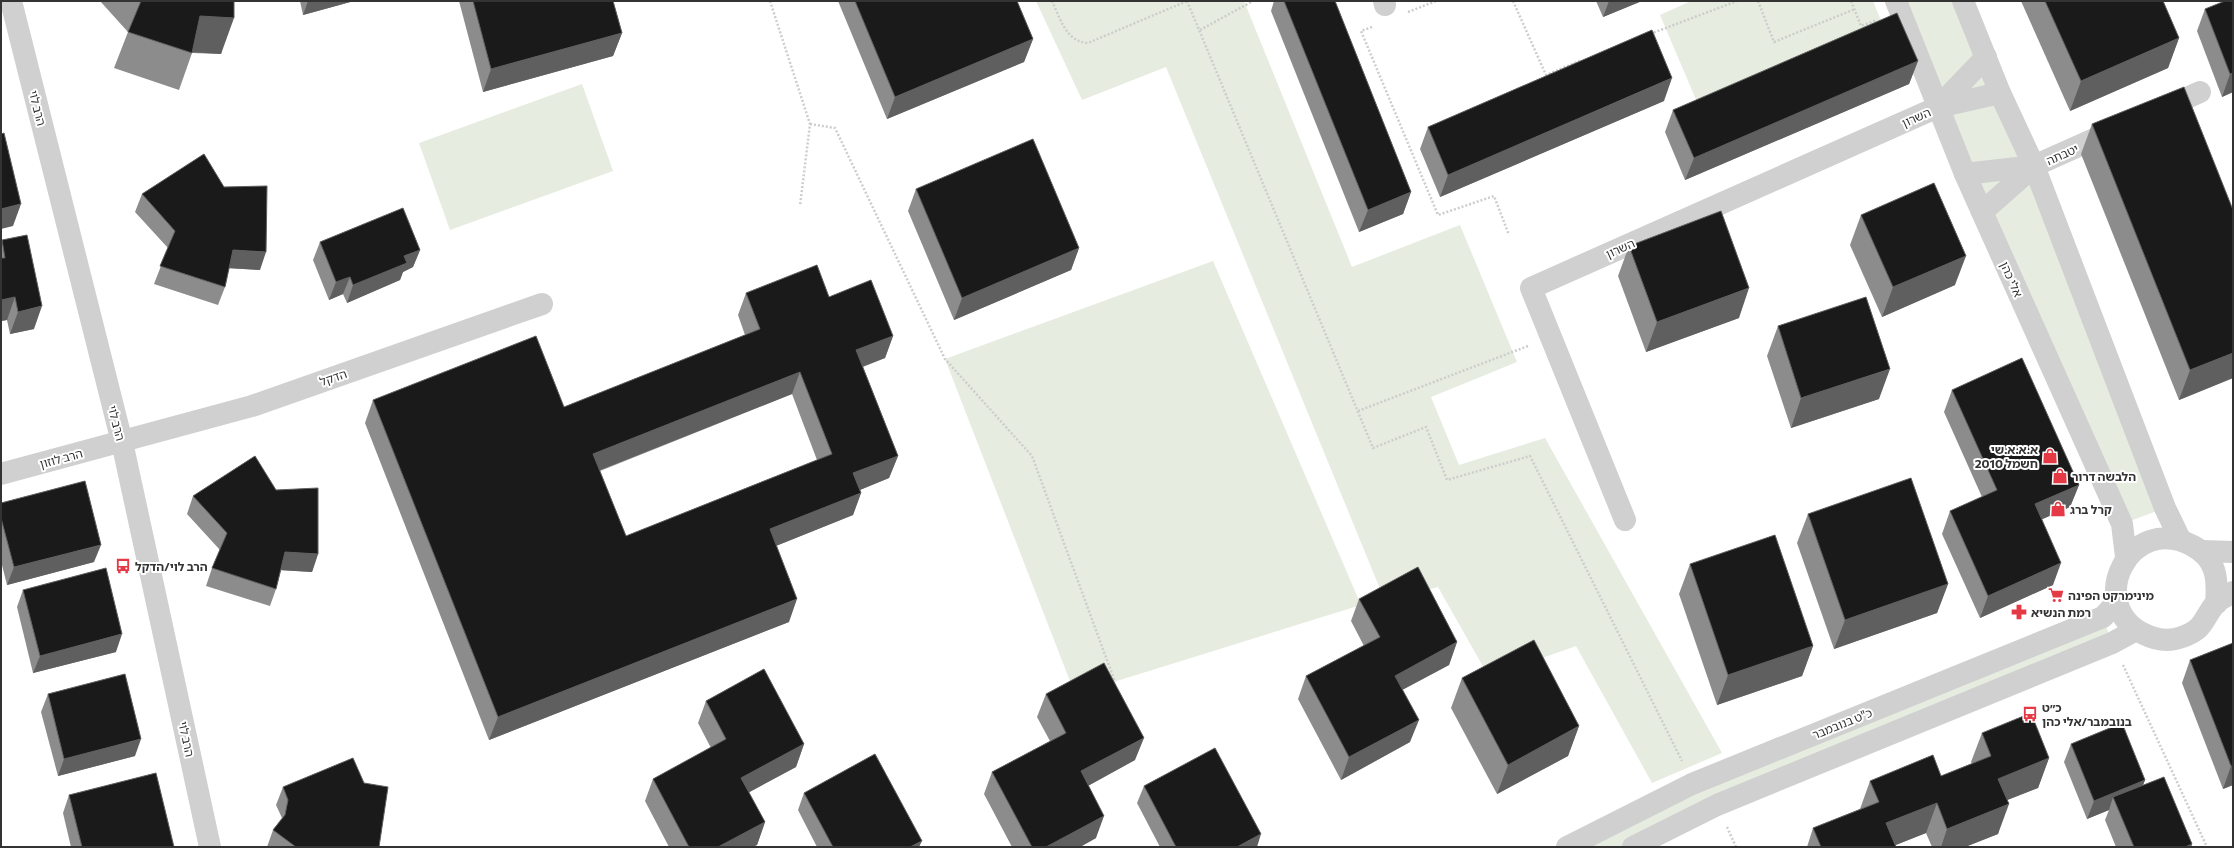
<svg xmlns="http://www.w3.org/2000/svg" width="2234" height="848" font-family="Commissioner,'Noto Sans Hebrew',sans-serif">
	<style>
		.green { fill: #e6ecdf }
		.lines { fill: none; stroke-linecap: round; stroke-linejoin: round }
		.path { stroke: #cdcdcd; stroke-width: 2.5; stroke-dasharray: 2 2; stroke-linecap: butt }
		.minor { stroke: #d0d0d0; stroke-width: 22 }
		.wall { fill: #8c8c8c; fill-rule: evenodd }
		.shaded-wall { fill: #5f5f5f }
		.building { fill: #1a1a1a; stroke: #5f5f5f; fill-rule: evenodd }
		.labels { text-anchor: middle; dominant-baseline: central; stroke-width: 4; stroke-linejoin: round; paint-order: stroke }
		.street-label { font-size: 12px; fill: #333; stroke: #fff }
		.poi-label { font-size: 12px; font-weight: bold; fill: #333; stroke: #fff; text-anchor: start }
	</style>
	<rect width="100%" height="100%" fill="#fff"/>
	<g class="green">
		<path d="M 1036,1 L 1244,1 L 1352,267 L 1460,225 L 1517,362 L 1431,397 L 1459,465 L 1545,438 L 1722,753 L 1652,783 L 1576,646 L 1489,677 L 1438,587 L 1385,601 L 1166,67 L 1082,100 Z"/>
		<path d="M 1691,1 L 1873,1 L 1882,23 L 1697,102 L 1660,15 Z"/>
		<path d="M 1896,1 L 1963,1 L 2165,508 L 2122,524 Z"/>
		<path d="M 582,84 L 613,171 L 450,230 L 419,143 Z"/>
		<path d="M 1213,261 L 1361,605 L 1075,694 L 945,359 Z"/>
		<path d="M 2103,617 L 2112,643 L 1633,847 L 1567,847 Z"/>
	</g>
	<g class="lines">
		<g class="path">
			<path d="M 770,1 L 810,124 L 800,206"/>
			<path d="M 1052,1 C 1060,18 1066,42 1088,43 L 1187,1"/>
			<path d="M 1187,1 L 1373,448 L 1426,427 L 1447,480 L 1530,456 L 1682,761"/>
			<path d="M 1513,1 L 1546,75 L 1580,61"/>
			<path d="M 1758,1 L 1774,42 L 1855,9"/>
			<path d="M 1851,1 L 1861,26 L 1877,20"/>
			<path d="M 1408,12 L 1436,1"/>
			<path d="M 1372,27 L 1361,31 L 1438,215 L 1494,196 L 1509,235"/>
			<path d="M 1200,30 L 1253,1"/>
			<path d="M 1650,34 L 1737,1"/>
			<path d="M 810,124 L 835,128 L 945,359 L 1032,456 L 1115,682"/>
			<path d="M 1358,411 L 1528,346"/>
			<path d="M 2123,665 L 2207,847"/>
			<path d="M 1727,827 L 1736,847"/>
		</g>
		<g class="minor">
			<path d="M 11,1 L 122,442 L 210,847"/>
			<path d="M 1384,1 L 1385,5"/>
			<path d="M 1896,1 L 1965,174 L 2122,524 L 2126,557"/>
			<path d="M 1963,1 L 2000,93 L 2034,166 L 2165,508 L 2180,539"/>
			<path d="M 1938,107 L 1986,57"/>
			<path d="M 2160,110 L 2200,92"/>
			<path d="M 1965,174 L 2034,166"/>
			<path d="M 1982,212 L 2034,166 L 2112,131"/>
			<path d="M 1,474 L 252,406 L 542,304"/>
			<path d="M 1625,520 L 1531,288 L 1938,107 L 2000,93"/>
			<path d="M 2201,551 L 2233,552"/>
			<path d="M 2216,604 C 2218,579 2217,559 2193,546 C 2130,511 2084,605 2144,634 C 2156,640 2169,642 2182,637 C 2205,629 2202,620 2215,604 C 2219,599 2228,596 2233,592"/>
			<path d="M 1567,847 L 1692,784 L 2103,617 L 2117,602"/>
			<path d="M 1633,847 L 1717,805 L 2112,643 L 2136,630"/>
		</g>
	</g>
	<g class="wall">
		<path d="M 100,1 L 234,1 L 221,54 L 192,53 L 179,90 L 114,68 L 128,32 Z"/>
		<path d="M 300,1 L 354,1 L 303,15 Z"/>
		<path d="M 459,1 L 613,1 L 622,33 L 613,56 L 483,92 Z"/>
		<path d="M 838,1 L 1017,1 L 1033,39 L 1024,62 L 887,119 Z"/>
		<path d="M 1274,1 L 1335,1 L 1411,192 L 1403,214 L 1359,232 L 1271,11 Z"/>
		<path d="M 1596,1 L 1642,1 L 1603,17 Z"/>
		<path d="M 2021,1 L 2163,1 L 2179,38 L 2168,68 L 2070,111 Z"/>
		<path d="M 2225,1 L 2233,92 L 2222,97 L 2197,31 L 2205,9 Z"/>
		<path d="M 1918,61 L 1909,84 L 1685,180 L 1665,132 L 1673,110 Z"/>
		<path d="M 1664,101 L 1440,197 L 1420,149 L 1428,127 Z"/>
		<path d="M 2092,124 L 2233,210 L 2233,378 L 2179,400 L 2081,154 Z"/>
		<path d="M 916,189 L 1079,248 L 1071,270 L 954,320 L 908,211 Z"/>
		<path d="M 142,194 L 260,270 L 229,268 L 225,287 L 218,305 L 154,284 L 168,248 L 135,212 Z"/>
		<path d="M 1861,215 L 1955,285 L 1882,317 L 1850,245 Z"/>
		<path d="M 2,240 L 34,329 L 10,334 L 7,320 L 1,321 L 1,242 Z"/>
		<path d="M 320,242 L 420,250 L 413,267 L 403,272 L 400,280 L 347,303 L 343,294 L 329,300 L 313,260 Z"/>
		<path d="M 1629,246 L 1739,318 L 1646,352 L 1618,276 Z"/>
		<path d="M 746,293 L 829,297 L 893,336 L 885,358 L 863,367 L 898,456 L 889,478 L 860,490 L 861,493 L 853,515 L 776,546 L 789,622 L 489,740 L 365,423 L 373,400 L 564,407 L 745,335 L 738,315 ZM 792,394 L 817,460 L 626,536 L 600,471 Z"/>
		<path d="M 1778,326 L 1879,399 L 1791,428 L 1767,356 Z"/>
		<path d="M 1952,390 L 2079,485 L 2070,507 L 2042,519 L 2053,585 L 1980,618 L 1942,534 L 1950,511 L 1982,497 L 1944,412 Z"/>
		<path d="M 276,490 L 318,554 L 312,572 L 281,570 L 276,589 L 270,606 L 206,586 L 212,568 L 220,550 L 187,514 L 193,496 Z"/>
		<path d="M 1,503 L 94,562 L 7,585 L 1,561 Z"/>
		<path d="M 1808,514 L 1948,584 L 1937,613 L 1834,649 L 1797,543 Z"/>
		<path d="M 1690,564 L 1813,646 L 1802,676 L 1717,705 L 1679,594 Z"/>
		<path d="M 23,590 L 116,652 L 33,673 L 17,607 Z"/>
		<path d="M 1359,599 L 1457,642 L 1449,665 L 1402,690 L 1410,742 L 1341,780 L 1298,699 L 1306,676 L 1364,646 L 1351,621 Z"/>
		<path d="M 2233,643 L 2233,785 L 2223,789 L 2182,683 L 2190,660 Z"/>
		<path d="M 1462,678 L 1579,726 L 1568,756 L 1497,794 L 1451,708 Z"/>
		<path d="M 48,694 L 135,756 L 58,776 L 41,712 Z"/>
		<path d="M 1046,694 L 1135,760 L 1088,786 L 1096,838 L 1080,847 L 1012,847 L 984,794 L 992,772 L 1050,741 L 1037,717 Z"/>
		<path d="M 706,701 L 804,744 L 796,767 L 749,792 L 765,822 L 757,845 L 752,847 L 669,847 L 645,801 L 653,779 L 711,748 L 698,723 Z"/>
		<path d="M 1982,733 L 2049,758 L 2038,788 L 2007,800 L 1998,834 L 1965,847 L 1932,847 L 1926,833 L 1895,845 L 1896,847 L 1807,847 L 1813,828 L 1860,809 L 1870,781 L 1941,776 L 1972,764 L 1971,762 Z"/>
		<path d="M 2071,744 L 2145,780 L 2143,785 L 2192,844 L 2191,847 L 2116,847 L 2105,820 L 2109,810 L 2087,819 L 2064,762 Z"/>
		<path d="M 1144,786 L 1257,847 L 1160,847 L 1137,803 Z"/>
		<path d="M 283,787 L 379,847 L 267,847 L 273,830 L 281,819 L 282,818 L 276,805 Z"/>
		<path d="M 804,793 L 919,847 L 817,847 L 798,810 Z"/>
		<path d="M 69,795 L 174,847 L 71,847 L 63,813 Z"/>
	</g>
	<g class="shaded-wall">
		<path d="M 308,1 L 354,1 L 303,15 Z"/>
		<path d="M 1609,1 L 1642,1 L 1603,17 Z"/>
		<path d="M 200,16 L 234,18 L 221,54 L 189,52 Z"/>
		<path d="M 622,33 L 613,56 L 483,92 L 491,69 Z"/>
		<path d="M 2179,38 L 2168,68 L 2070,111 L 2081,81 Z"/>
		<path d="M 1033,39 L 1024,62 L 887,119 L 895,97 Z"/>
		<path d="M 1918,61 L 1909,84 L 1685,180 L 1694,158 Z"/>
		<path d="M 2233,73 L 2233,92 L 2222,97 L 2230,74 Z"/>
		<path d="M 1672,78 L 1664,101 L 1440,197 L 1448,175 Z"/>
		<path d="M 1411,192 L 1403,214 L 1359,232 L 1368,210 Z"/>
		<path d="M 21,204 L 13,226 L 1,229 L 1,209 Z"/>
		<path d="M 1079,248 L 1071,270 L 954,320 L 962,298 Z"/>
		<path d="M 233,250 L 266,252 L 260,270 L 226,268 Z"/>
		<path d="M 420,250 L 413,267 L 403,272 L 400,280 L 347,303 L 353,285 L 404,256 Z"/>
		<path d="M 1966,256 L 1955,285 L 1882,317 L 1893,287 Z"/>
		<path d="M 350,277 L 343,294 L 329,300 L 336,282 Z"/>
		<path d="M 1749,288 L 1739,318 L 1646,352 L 1657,322 Z"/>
		<path d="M 15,297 L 7,320 L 1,321 L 1,300 Z"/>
		<path d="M 42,306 L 34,329 L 10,334 L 18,312 Z"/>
		<path d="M 893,336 L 885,358 L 848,372 L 856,350 Z"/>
		<path d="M 2233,353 L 2233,378 L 2179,400 L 2190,370 Z"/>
		<path d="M 1890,369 L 1879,399 L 1791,428 L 1801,398 Z"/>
		<path d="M 800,372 L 792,394 L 585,476 L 593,454 Z"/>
		<path d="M 898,456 L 889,478 L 845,496 L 853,473 Z"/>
		<path d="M 2079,485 L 2070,507 L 2027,526 L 2035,504 Z"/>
		<path d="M 861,493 L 853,515 L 761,552 L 770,529 Z"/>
		<path d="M 101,545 L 94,562 L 7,585 L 14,567 Z"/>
		<path d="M 285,552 L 318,554 L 312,572 L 278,570 Z"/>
		<path d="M 2061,563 L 2053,585 L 1980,618 L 1988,596 Z"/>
		<path d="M 1948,584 L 1937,613 L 1834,649 L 1845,620 Z"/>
		<path d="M 797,599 L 789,622 L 489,740 L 498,717 Z"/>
		<path d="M 122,634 L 116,652 L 33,673 L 40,656 Z"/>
		<path d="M 1457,642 L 1449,665 L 1387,698 L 1395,676 Z"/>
		<path d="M 1813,646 L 1802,676 L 1717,705 L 1728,675 Z"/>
		<path d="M 1419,720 L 1410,742 L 1341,780 L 1349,757 Z"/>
		<path d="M 1579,726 L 1568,756 L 1497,794 L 1508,765 Z"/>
		<path d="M 1144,738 L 1135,760 L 1073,794 L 1081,771 Z"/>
		<path d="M 141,739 L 135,756 L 58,776 L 64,759 Z"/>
		<path d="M 804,744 L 796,767 L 733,801 L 741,778 Z"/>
		<path d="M 2049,758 L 2038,788 L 1987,808 L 1998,779 Z"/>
		<path d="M 2231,766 L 2233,766 L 2233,785 L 2223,789 Z"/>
		<path d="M 2145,780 L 2138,798 L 2113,797 L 2109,810 L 2087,819 L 2094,801 Z"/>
		<path d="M 1937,803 L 1926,833 L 1891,847 L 1886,823 Z"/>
		<path d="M 2009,804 L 1998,834 L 1965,847 L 1941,847 L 1947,829 Z"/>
		<path d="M 1104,816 L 1096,838 L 1080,847 L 1046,847 Z"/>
		<path d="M 765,822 L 757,845 L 752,847 L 718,847 Z"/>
		<path d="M 1261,834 L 1257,847 L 1237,847 Z"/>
		<path d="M 922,841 L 919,847 L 910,847 Z"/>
		<path d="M 2192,844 L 2191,847 L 2185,847 Z"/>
	</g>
	<g class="building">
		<path d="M 141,1 L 234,1 L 234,18 L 200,16 L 192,53 L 128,32 Z"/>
		<path d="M 473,1 L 613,1 L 622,33 L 491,69 Z"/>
		<path d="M 855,1 L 1017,1 L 1033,39 L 895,97 Z"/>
		<path d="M 1284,1 L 1335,1 L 1411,192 L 1368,210 Z"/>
		<path d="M 2045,1 L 2163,1 L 2179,38 L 2081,81 Z"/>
		<path d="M 2225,1 L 2233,1 L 2233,73 L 2230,74 L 2205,9 Z"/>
		<path d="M 1897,13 L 1918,61 L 1694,158 L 1673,110 Z"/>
		<path d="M 1652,30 L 1672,78 L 1448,175 L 1428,127 Z"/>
		<path d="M 2184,87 L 2233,210 L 2233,353 L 2190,370 L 2092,124 Z"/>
		<path d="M 4,133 L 21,204 L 1,209 L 1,134 Z"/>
		<path d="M 1033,139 L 1079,248 L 962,298 L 916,189 Z"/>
		<path d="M 204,154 L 224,187 L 267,186 L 266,252 L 233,250 L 225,287 L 160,266 L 175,231 L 142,194 Z"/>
		<path d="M 1934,183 L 1966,256 L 1893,287 L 1861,215 Z"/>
		<path d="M 403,208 L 420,250 L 404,256 L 407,263 L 353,285 L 350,277 L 336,282 L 320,242 Z"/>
		<path d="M 1721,211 L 1749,288 L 1657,322 L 1629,246 Z"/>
		<path d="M 27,235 L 42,306 L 18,312 L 15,297 L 1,300 L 1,258 L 5,258 L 2,240 Z"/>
		<path d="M 817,265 L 829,297 L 871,280 L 893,336 L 856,350 L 898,456 L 853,473 L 861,493 L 770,529 L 797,599 L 498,717 L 373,400 L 536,336 L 564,407 L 760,329 L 746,293 ZM 800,372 L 832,454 L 626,536 L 593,454 Z"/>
		<path d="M 1866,297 L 1890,369 L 1801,398 L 1778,326 Z"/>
		<path d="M 2022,358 L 2079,485 L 2035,504 L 2061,563 L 1988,596 L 1950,511 L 1997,490 L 1952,390 Z"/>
		<path d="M 255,456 L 276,490 L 318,488 L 318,554 L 285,552 L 276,589 L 212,568 L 227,533 L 193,496 Z"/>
		<path d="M 1911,478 L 1948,584 L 1845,620 L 1808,514 Z"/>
		<path d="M 85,481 L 101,545 L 14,567 L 1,518 L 1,503 Z"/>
		<path d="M 1775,535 L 1813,646 L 1728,675 L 1690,564 Z"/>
		<path d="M 1418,567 L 1457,642 L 1395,676 L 1419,720 L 1349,757 L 1306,676 L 1380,637 L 1359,599 Z"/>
		<path d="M 106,568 L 122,634 L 40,656 L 23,590 Z"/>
		<path d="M 1534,640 L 1579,726 L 1508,765 L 1462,678 Z"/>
		<path d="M 2233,643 L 2233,766 L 2231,766 L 2190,660 Z"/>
		<path d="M 1104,663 L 1144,738 L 1081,771 L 1104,816 L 1046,847 L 1032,847 L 992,772 L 1066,733 L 1046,694 Z"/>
		<path d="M 764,669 L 804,744 L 741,778 L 765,822 L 718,847 L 689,847 L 653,779 L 726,739 L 706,701 Z"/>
		<path d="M 125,674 L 141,739 L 64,759 L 48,694 Z"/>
		<path d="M 2031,713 L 2049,758 L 1998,779 L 2009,804 L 1947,829 L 1937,803 L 1886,823 L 1896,847 L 1821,847 L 1813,828 L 1879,802 L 1870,781 L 1933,755 L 1941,776 L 1991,756 L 1982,733 Z"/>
		<path d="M 2122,723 L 2145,780 L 2094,801 L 2071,744 Z"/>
		<path d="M 1215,748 L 1261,834 L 1237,847 L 1176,847 L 1144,786 Z"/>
		<path d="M 875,754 L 922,841 L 910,847 L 833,847 L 804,793 Z"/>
		<path d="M 353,758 L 364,783 L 388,787 L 379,847 L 296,847 L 273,830 L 285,815 L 288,800 L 283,787 Z"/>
		<path d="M 156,773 L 174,847 L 82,847 L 69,795 Z"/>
		<path d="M 2164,777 L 2192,844 L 2185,847 L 2134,847 L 2113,797 Z"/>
	</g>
	<defs>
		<symbol id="shop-bare" viewBox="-9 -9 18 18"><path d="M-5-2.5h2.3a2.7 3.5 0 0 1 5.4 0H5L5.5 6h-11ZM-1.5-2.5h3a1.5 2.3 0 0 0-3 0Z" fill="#e63946" stroke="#fff" stroke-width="2.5" paint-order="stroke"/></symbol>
		<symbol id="bus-bare" viewBox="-9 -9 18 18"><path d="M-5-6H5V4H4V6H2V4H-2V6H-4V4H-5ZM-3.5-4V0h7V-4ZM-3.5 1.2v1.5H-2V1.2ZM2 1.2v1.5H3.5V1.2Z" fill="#e63946" stroke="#fff" stroke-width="2.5" paint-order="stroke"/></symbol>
		<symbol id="supermarket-bare" viewBox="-9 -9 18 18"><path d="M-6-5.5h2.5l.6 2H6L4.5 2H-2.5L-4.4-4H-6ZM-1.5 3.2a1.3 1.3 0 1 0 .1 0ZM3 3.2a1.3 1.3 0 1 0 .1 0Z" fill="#e63946" stroke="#fff" stroke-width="2.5" paint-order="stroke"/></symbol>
		<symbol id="pharmacy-bare" viewBox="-9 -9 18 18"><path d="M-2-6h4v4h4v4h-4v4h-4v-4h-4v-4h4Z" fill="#e63946" stroke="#fff" stroke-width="2.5" paint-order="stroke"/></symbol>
	</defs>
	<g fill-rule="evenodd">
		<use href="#shop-bare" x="2039" y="445" width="22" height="22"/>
		<use href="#shop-bare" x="2049" y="465" width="22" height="22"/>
		<use href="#shop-bare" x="2047" y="498" width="22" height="22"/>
		<use href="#bus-bare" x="112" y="555" width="22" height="22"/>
		<use href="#supermarket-bare" x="2045" y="584" width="22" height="22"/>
		<use href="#pharmacy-bare" x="2008" y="601" width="22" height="22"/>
		<use href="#bus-bare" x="2019" y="703" width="22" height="22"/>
	</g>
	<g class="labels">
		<g class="street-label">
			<text transform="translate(38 108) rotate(76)">הרב לוי</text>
			<text transform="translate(1916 117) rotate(-24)">השרון</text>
			<text transform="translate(2062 154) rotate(-24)">יטבתה</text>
			<text transform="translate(1620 248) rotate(-24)">השרון</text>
			<text transform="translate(2012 279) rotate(66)">אלי כהן</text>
			<text transform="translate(333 377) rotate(-19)">הדקל</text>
			<text transform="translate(117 423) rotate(76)">הרב לוי</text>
			<text transform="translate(61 458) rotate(-15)">הרב לוזון</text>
			<text transform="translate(1842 723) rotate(-22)">כ"ט בנובמבר</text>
			<text transform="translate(187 739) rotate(78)">הרב לוי</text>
		</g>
		<g class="poi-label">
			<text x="2038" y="449" text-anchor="end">א.א.א.שי<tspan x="2038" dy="14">חשמל 2010</tspan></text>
			<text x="2072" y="476">הלבשה דרור</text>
			<text x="2070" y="509">קרל ברג</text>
			<text x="135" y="566">הרב לוי/הדקל</text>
			<text x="2068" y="595">מינימרקט הפינה</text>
			<text x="2031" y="612">רמת הנשיא</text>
			<text x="2042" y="707">כ״ט<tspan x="2042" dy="14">בנובמבר/אלי כהן</tspan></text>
		</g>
	</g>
	<rect width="2234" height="848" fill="none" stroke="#333333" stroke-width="4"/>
</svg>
